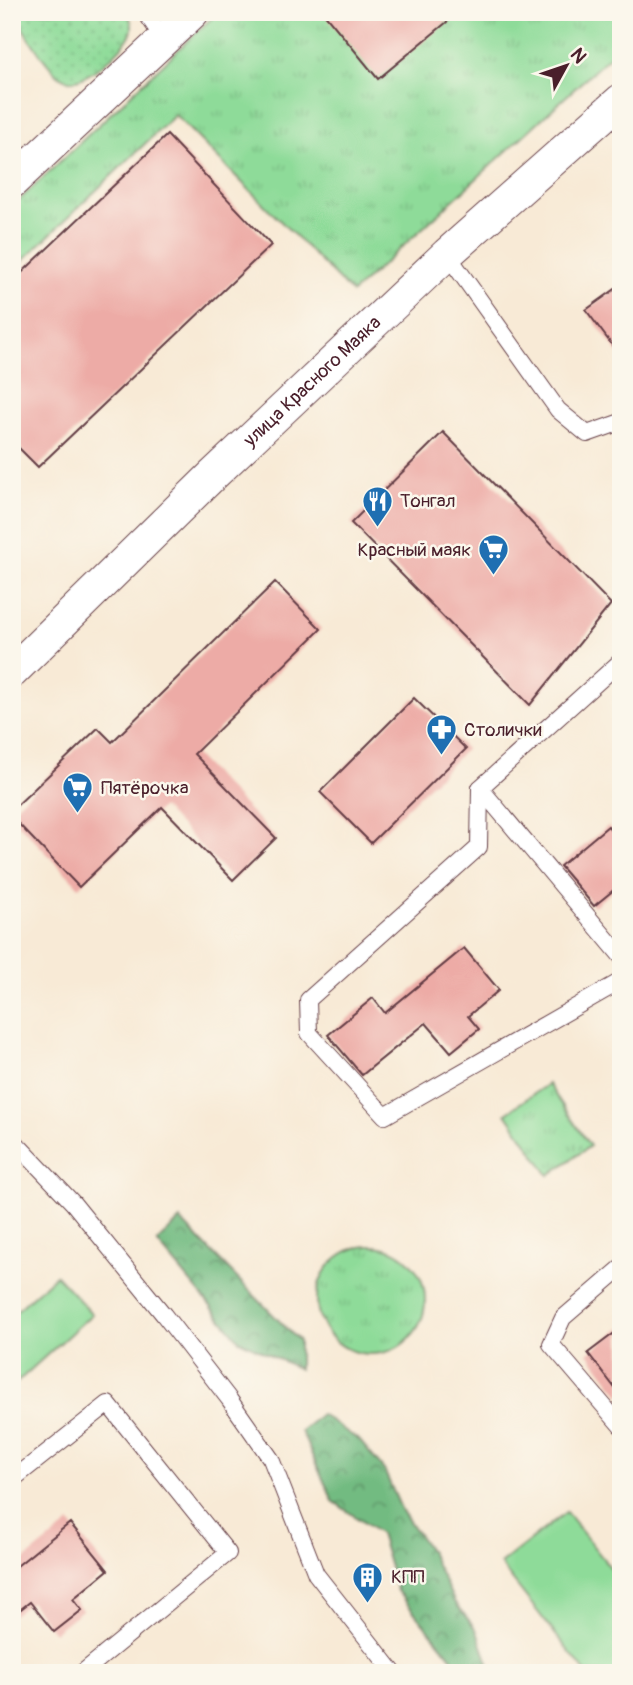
<svg xmlns="http://www.w3.org/2000/svg" width="633" height="1685" font-family="Pangolin,sans-serif">
	<style>
		.grass { fill: url(#grass-dots); stroke: #6c7d62; stroke-width: 2 }
		.forest { fill: url(#forest-crowns); stroke: #5e6d56; stroke-width: 2 }
		.park { fill: url(#park-tufts); stroke: #6c7d62; stroke-width: 2 }
		.pitch { fill: #8edb99; stroke: #6c7d62; stroke-width: 2 }
		.building { fill: #edaba6 }
		.lines { fill: none; stroke-linecap: round; stroke-linejoin: round }
		.lane-casing { stroke: #643d45; stroke-width: 18 }
		.street-casing { stroke: #643d45; stroke-width: 34 }
		.lane { stroke: #fff; stroke-width: 16 }
		.street { stroke: #fff; stroke-width: 32 }
		.labels { text-anchor: middle; dominant-baseline: central; stroke-width: 5; stroke-linejoin: round; paint-order: stroke }
		.street-label { font-size: 19px; fill: #4a1f2b; stroke: #fbf7ec }
		.poi-label { font-size: 19px; fill: #4a1f2b; stroke: #fbf7ec; text-anchor: start }
	</style>
	<defs>
		<pattern id="grass-dots" width="8" height="8" patternUnits="userSpaceOnUse" patternTransform="scale(1.75)"><rect width="8" height="8" fill="#8edb99"/><path d="M2 2h.1M6 6h.1" fill="none" stroke="#7cbc84" stroke-width="1.8" stroke-linecap="round"/></pattern>
		<pattern id="forest-crowns" width="20" height="18" patternUnits="userSpaceOnUse" patternTransform="scale(1.75)"><rect width="20" height="18" fill="#72bb81"/><path d="M2 6a3 3 0 1 1 6 0M12 15a3 3 0 1 1 6 0" fill="none" stroke="#60976a"/></pattern>
		<pattern id="park-tufts" width="24" height="20" patternUnits="userSpaceOnUse" patternTransform="scale(1.75)"><rect width="24" height="20" fill="#8edb99"/><path d="M3 7l-1-3M5 7V3M7 7l1-3M15 17l-1-3M17 17v-4M19 17l1-3" fill="none" stroke="#7cbc84"/></pattern>
	</defs>
	<rect width="100%" height="100%" fill="#fbf7ec"/>
	<filter id="ink" filterUnits="userSpaceOnUse"><feTurbulence type="fractalNoise" baseFrequency=".0143" numOctaves="2"/><feDisplacementMap in="SourceGraphic" scale="14" xChannelSelector="R" yChannelSelector="G"/><feConvolveMatrix kernelMatrix="1 2 1 2 8 2 1 2 1" color-interpolation-filters="sRGB"/></filter>
	<filter id="wash" filterUnits="userSpaceOnUse"><feTurbulence type="fractalNoise" baseFrequency=".00686" numOctaves="4" result="noise"/><feDisplacementMap in="SourceGraphic" scale="28" xChannelSelector="R" yChannelSelector="G"/><feGaussianBlur stdDeviation="1.57" result="paint"/><feColorMatrix in="noise" values="0 0 0 0 0 0 0 0 0 0 0 0 0 0 0 0 0 1.4 0 .05"/><feComposite in="paint" operator="in"/></filter>
	<g filter="url(#wash)">
		<rect width="100%" height="100%" fill="#f8ead6"/>
		<path class="grass" d="M 12,12 L 127,12 C 130,18 134,26 131,33 C 125,48 85,85 67,80 C 49,75 24,28 12,12 Z"/>
		<g class="forest">
			<path d="M 180,1220 L 299,1341 L 299,1369 L 239,1340 L 157,1242 Z"/>
			<path d="M 321,1414 L 360,1441 L 384,1470 L 402,1511 L 429,1550 L 455,1603 L 476,1629 L 490,1668 L 488,1673 L 464,1673 L 397,1591 L 380,1534 L 333,1501 L 301,1431 Z"/>
		</g>
		<g class="park">
			<path d="M 218,12 L 621,12 L 621,46 L 352,293 L 175,115 L 12,271 L 12,207 Z"/>
			<path d="M 548,1084 L 590,1146 L 549,1175 L 506,1113 Z"/>
			<circle cx="371" cy="1300" r="54"/>
		</g>
		<g class="pitch">
			<path d="M 56,1275 L 92,1314 L 15,1384 L 12,1381 L 12,1315 Z"/>
			<path d="M 566,1512 L 621,1581 L 621,1668 L 614,1673 L 586,1673 L 500,1564 Z"/>
		</g>
		<g id="blocks">
			<g class="building">
				<path d="M 323,12 L 459,12 L 378,79 Z"/>
				<path d="M 167,135 L 271,245 L 38,467 L 12,441 L 12,282 Z"/>
				<path d="M 621,285 L 621,357 L 586,310 Z"/>
				<path d="M 443,432 L 611,604 L 530,705 L 351,523 Z"/>
				<path d="M 275,582 L 321,629 L 194,754 L 276,838 L 233,880 L 162,807 L 79,887 L 12,817 L 12,810 L 98,728 L 112,742 Z"/>
				<path d="M 414,698 L 466,749 L 371,843 L 320,792 Z"/>
				<path d="M 608,826 L 621,842 L 621,884 L 594,906 L 560,866 Z"/>
				<path d="M 464,948 L 499,990 L 468,1016 L 479,1029 L 451,1052 L 426,1023 L 362,1075 L 328,1035 L 373,998 L 385,1013 Z"/>
				<path d="M 621,1328 L 621,1396 L 588,1353 Z"/>
				<path d="M 70,1523 L 108,1570 L 73,1599 L 82,1610 L 54,1632 L 30,1602 L 12,1616 L 12,1570 Z"/>
			</g>
		</g>
	</g>
	<g filter="url(#ink)">
		<use href="#blocks" fill-opacity="0" stroke="#643d45" stroke-width="2"/>
		<g class="lines">
			<defs>
				<g id="lane">
					<path d="M 145,12 L 163,38"/>
					<path d="M 447,254 L 558,410 L 587,434 L 618,423 L 621,425"/>
					<path d="M 621,661 L 480,788 L 621,956"/>
					<path d="M 480,788 L 479,847 L 308,1000 L 309,1033 L 385,1116 L 621,981"/>
					<path d="M 12,1139 L 73,1203 L 164,1315 L 229,1399 L 271,1459 L 316,1574 L 394,1673"/>
					<path d="M 621,1268 L 563,1318 L 551,1344 L 621,1426"/>
					<path d="M 12,1480 L 108,1404 L 228,1553 L 82,1673"/>
				</g>
				<g id="street">
					<path d="M 12,182 L 193,12"/>
					<path id="s1" d="M 12,672 L 212,476 L 447,254 L 621,100"/>
				</g>
			</defs>
			<use href="#lane" class="lane-casing"/>
			<use href="#street" class="street-casing"/>
			<use href="#lane" class="lane"/>
			<use href="#street" class="street"/>
		</g>
	</g>
	<defs>
		<symbol id="restaurant-pin" viewBox="-11 -11 22 30"><path d="M0 17L-7.5 6A9.5 9.5 0 1 1 7.5 6Z" fill="#1f6fb2" stroke="#fbf7ec"/><path d="M-5-6h1v4h1v-4h1v4h1v-4h1v5L-1.5 .5V6h-2V.5L-5-1ZM5-6V6H3V1.5H1.5Q1.5-4 5-6Z" fill="#fff"/></symbol>
		<symbol id="supermarket-pin" viewBox="-11 -11 22 30"><path d="M0 17L-7.5 6A9.5 9.5 0 1 1 7.5 6Z" fill="#1f6fb2" stroke="#fbf7ec"/><path d="M-6-5.5h2.5l.6 2H6L4.5 2H-2.5L-4.4-4H-6ZM-1.5 3.2a1.3 1.3 0 1 0 .1 0ZM3 3.2a1.3 1.3 0 1 0 .1 0Z" fill="#fff"/></symbol>
		<symbol id="pharmacy-pin" viewBox="-11 -11 22 30"><path d="M0 17L-7.5 6A9.5 9.5 0 1 1 7.5 6Z" fill="#1f6fb2" stroke="#fbf7ec"/><path d="M-2-6h4v4h4v4h-4v4h-4v-4h-4v-4h4Z" fill="#fff"/></symbol>
		<symbol id="building-pin" viewBox="-11 -11 22 30"><path d="M0 17L-7.5 6A9.5 9.5 0 1 1 7.5 6Z" fill="#1f6fb2" stroke="#fbf7ec"/><path d="M-4-6H4V6H1V3H-1V6H-4ZM-2.5-4.3h1.7v1.8h-1.7ZM.8-4.3h1.7v1.8H.8ZM-2.5-1h1.7V.8h-1.7ZM.8-1h1.7V.8H.8Z" fill="#fff"/></symbol>
	</defs>
	<g fill-rule="evenodd">
		<use href="#restaurant-pin" x="360" y="484" width="35" height="47"/>
		<use href="#supermarket-pin" x="476" y="532" width="35" height="47"/>
		<use href="#pharmacy-pin" x="424" y="712" width="35" height="47"/>
		<use href="#supermarket-pin" x="60" y="770" width="35" height="47"/>
		<use href="#building-pin" x="350" y="1560" width="35" height="47"/>
	</g>
	<g class="labels">
		<g class="street-label">
			<text stroke="none"><textPath href="#s1" startOffset="418">улица Красного Маяка</textPath></text>
		</g>
		<g class="poi-label">
			<text x="400" y="501">Тонгал</text>
			<text x="471" y="550" text-anchor="end">Красный маяк</text>
			<text x="464" y="730">Столички</text>
			<text x="101" y="788">Пятёрочка</text>
			<text x="391" y="1577">КПП</text>
		</g>
	</g>
	<rect width="633" height="1685" fill="none" stroke="#fbf7ec" stroke-width="42"/>
	<g transform="translate(566 66) rotate(50)" stroke="#fbf7ec" stroke-width="5" paint-order="stroke">
	<path d="M0-5L12 26L0 18L-12 26Z" fill="#4a1f2b"/>
	<text y="-10" font-size="19" font-weight="bold" text-anchor="middle" fill="#4a1f2b">N</text>
	</g>
</svg>
